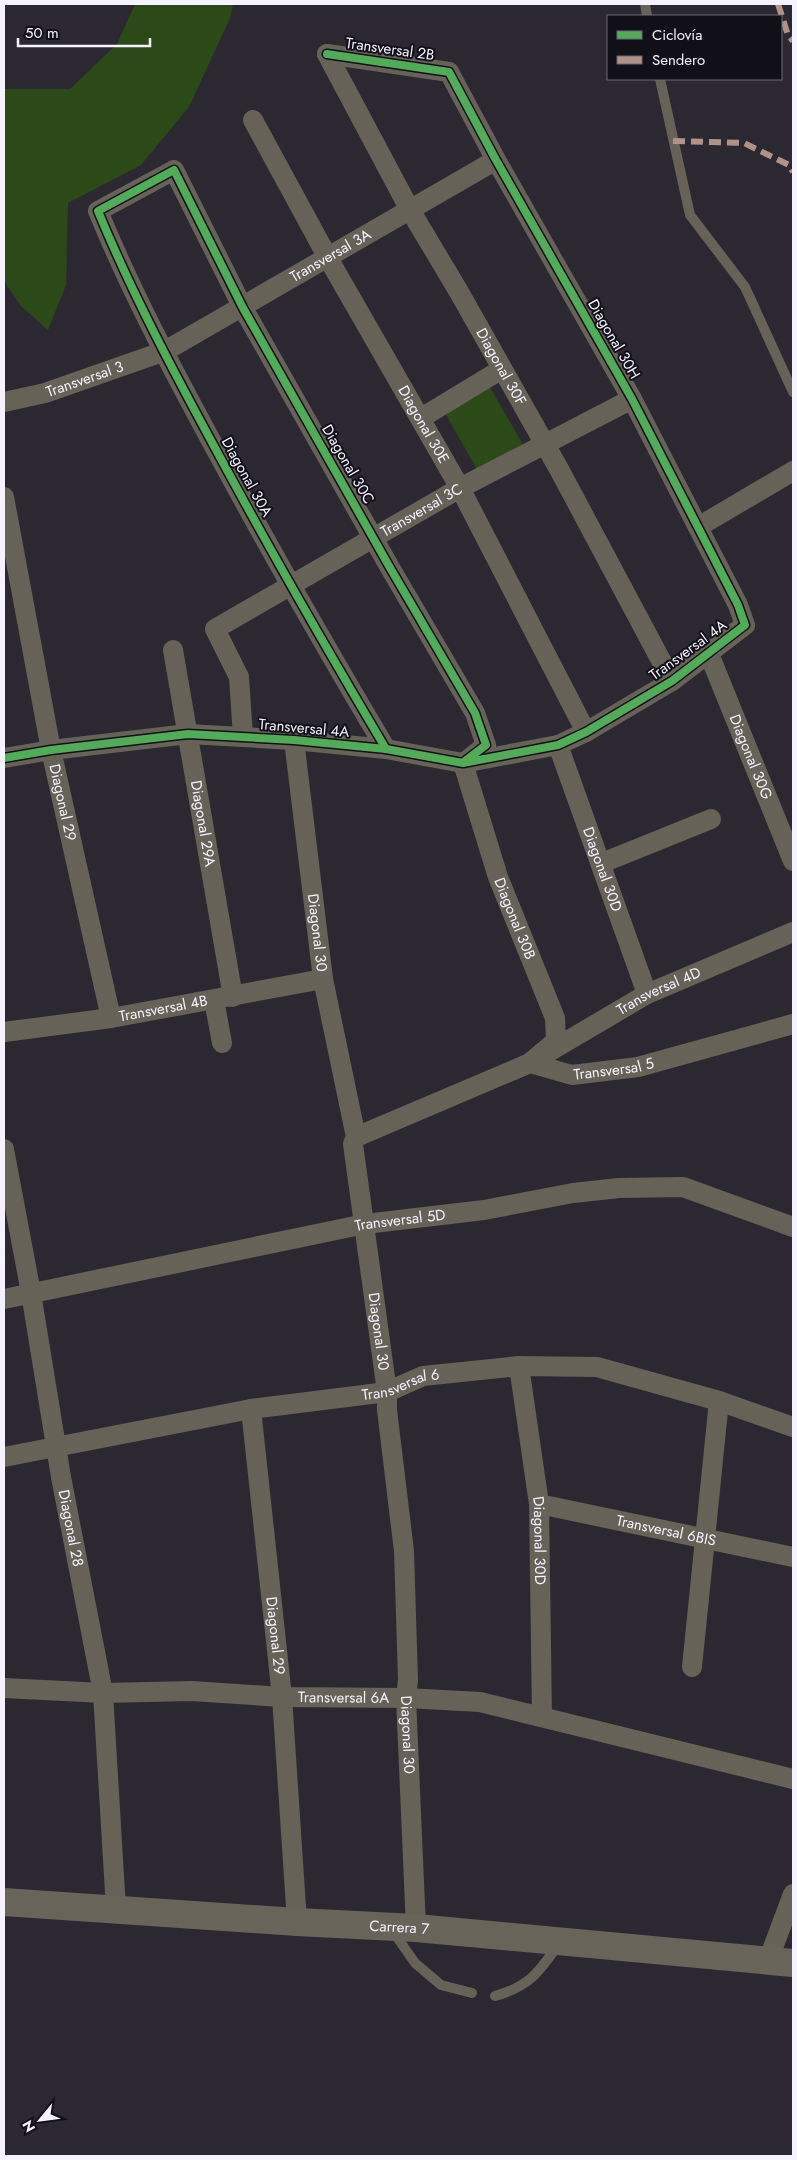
<svg xmlns="http://www.w3.org/2000/svg" width="797" height="2160" font-family="Jost,sans-serif">
	<style>
		.green { fill: #2b4a18 }
		.lines { fill: none; stroke-linecap: round; stroke-linejoin: round }
		.service { stroke: #666257; stroke-width: 10 }
		.minor { stroke: #666257; stroke-width: 20 }
		.secondary { stroke: #68645a; stroke-width: 28 }
		.quiet { stroke: #af9288; stroke-width: 6; stroke-dasharray: 12 6; stroke-linecap: butt }
		.cycleway-casing { stroke: #110f17; stroke-width: 11 }
		.cycleway { stroke: #51ab58; stroke-width: 8 }
		.labels { text-anchor: middle; dominant-baseline: central; stroke-width: 4; stroke-linejoin: round; paint-order: stroke }
		.street-label { font-size: 15px; fill: #f5f3ff; stroke: #110f17 }
	</style>
	<rect width="100%" height="100%" fill="#2b2832"/>
	<g class="green">
		<path d="M 135,4 L 233,4 L 230,18 L 189,107 L 141,165 L 68,203 L 66,285 L 48,330 L 21,306 L 4,281 L 4,89 L 70,89 L 117,44 Z"/>
		<path d="M 488,384 L 525,448 L 478,471 L 442,408 Z"/>
	</g>
	<g class="lines">
		<g class="service">
			<path d="M 645,4 L 647,16"/>
			<path d="M 660,79 L 690,215 L 745,287 L 793,392"/>
			<path d="M 392,1930 L 415,1963 L 441,1985 L 472,1993"/>
			<path d="M 495,1996 C 530,1986 538,1973 559,1944"/>
		</g>
		<g class="minor">
			<path id="s1" d="M 327,54 L 410,210 L 459,292 L 560,471 L 672,681"/>
			<path id="s2" d="M 253,120 L 328,258 L 460,488 L 586,732"/>
			<path id="s3" d="M 4,402 L 45,393 L 165,351 L 496,160"/>
			<path d="M 421,418 L 502,369"/>
			<path id="s4" d="M 4,497 L 51,750 L 111,1018"/>
			<path d="M 698,527 L 793,471"/>
			<path id="s5" d="M 173,650 L 233,997"/>
			<path id="s6" d="M 709,654 L 793,861"/>
			<path id="s7" d="M 243,737 L 239,677 L 215,629 L 460,488 L 632,399"/>
			<path id="s8" d="M 294,740 L 323,979 L 356,1137 L 353,1144 L 387,1392 L 387,1410 L 404,1551 L 408,1680 L 406,1698 L 416,1928"/>
			<path id="s9" d="M 558,745 L 647,994"/>
			<path d="M 386,749 C 329,653 274,557 221,459 C 177,378 133,296 98,211 L 174,170 L 243,308 L 389,566 L 475,713 L 486,745 L 465,762"/>
			<path d="M 4,758 L 51,750 L 188,734 L 294,740 L 386,749 L 463,763 L 558,745 L 586,732 L 672,681 L 745,625 L 738,605 L 632,399 L 496,160 L 449,72 L 327,54"/>
			<path id="s10" d="M 463,763 L 498,877 L 555,1018 L 556,1041 L 530,1063"/>
			<path d="M 602,863 L 711,819"/>
			<path d="M 214,1000 L 222,1043"/>
			<path id="s11" d="M 4,1032 L 111,1018 L 323,979"/>
			<path id="s12" d="M 547,1053 L 647,994 L 793,932"/>
			<path id="s13" d="M 356,1137 L 530,1063 L 572,1075 L 638,1067 L 793,1024"/>
			<path id="s14" d="M 4,1149 L 31,1293 L 61,1477 L 103,1693 L 116,1909"/>
			<path id="s15" d="M 4,1299 L 365,1224 L 484,1210 L 573,1193 L 619,1188 L 683,1187 L 793,1227"/>
			<path id="s16" d="M 519,1366 L 539,1504 L 542,1717"/>
			<path id="s17" d="M 251,1409 L 282,1697 L 297,1922"/>
			<path id="s18" d="M 4,1457 L 251,1409 L 387,1392 L 423,1376 L 519,1366 L 597,1367 L 719,1401 L 793,1427"/>
			<path id="s19" d="M 539,1504 L 793,1557"/>
			<path d="M 692,1667 L 719,1401"/>
			<path id="s20" d="M 4,1688 L 103,1693 L 192,1691 L 282,1697 L 406,1698 L 480,1702 L 793,1779"/>
			<path d="M 768,1961 L 793,1894"/>
		</g>
		<path class="secondary" id="s21" d="M 4,1902 L 297,1922 L 416,1928 L 793,1963"/>
		<g class="quiet">
			<path d="M 778,4 L 788,35 L 793,41"/>
			<path d="M 673,141 L 744,143 L 789,165 L 793,172"/>
		</g>
		<defs>
			<g id="cycleway">
				<path d="M 386,749 C 329,653 274,557 221,459 C 177,378 133,296 98,211 L 174,170 L 243,308 L 389,566 L 475,713 L 486,745 L 465,761"/>
				<path d="M 4,758 L 51,750 L 188,734 L 294,740 L 386,749 L 463,763 L 558,745 L 586,732 L 672,681 L 745,625 L 738,605 L 632,399 L 496,160 L 449,72 L 327,54"/>
			</g>
		</defs>
		<use href="#cycleway" class="cycleway-casing"/>
		<use href="#cycleway" class="cycleway"/>
	</g>
	<g class="labels">
		<g class="street-label">
			<text transform="translate(390 49) rotate(8)">Transversal 2B</text>
			<text stroke="none"><textPath href="#s3" startOffset="360">Transversal 3A</textPath></text>
			<text transform="translate(614 339) rotate(60)">Diagonal 30H</text>
			<text stroke="none"><textPath href="#s1" startOffset="358">Diagonal 30F</textPath></text>
			<text stroke="none"><textPath href="#s3" startOffset="84">Transversal 3</textPath></text>
			<text stroke="none"><textPath href="#s2" startOffset="349">Diagonal 30E</textPath></text>
			<text transform="translate(348 464) rotate(60)">Diagonal 30C</text>
			<text transform="translate(247 477) rotate(61)">Diagonal 30A</text>
			<text stroke="none"><textPath href="#s7" startOffset="352">Transversal 3C</textPath></text>
			<text transform="translate(688 650) rotate(-36)">Transversal 4A</text>
			<text transform="translate(304 728) rotate(5)">Transversal 4A</text>
			<text stroke="none"><textPath href="#s6" startOffset="111">Diagonal 30G</textPath></text>
			<text stroke="none"><textPath href="#s4" startOffset="311">Diagonal 29</textPath></text>
			<text stroke="none"><textPath href="#s5" startOffset="176">Diagonal 29A</textPath></text>
			<text stroke="none"><textPath href="#s9" startOffset="132">Diagonal 30D</textPath></text>
			<text stroke="none"><textPath href="#s10" startOffset="164">Diagonal 30B</textPath></text>
			<text stroke="none"><textPath href="#s8" startOffset="194">Diagonal 30</textPath></text>
			<text stroke="none"><textPath href="#s12" startOffset="128">Transversal 4D</textPath></text>
			<text stroke="none"><textPath href="#s11" startOffset="161">Transversal 4B</textPath></text>
			<text stroke="none"><textPath href="#s13" startOffset="275">Transversal 5</textPath></text>
			<text stroke="none"><textPath href="#s15" startOffset="404">Transversal 5D</textPath></text>
			<text stroke="none"><textPath href="#s8" startOffset="599">Diagonal 30</textPath></text>
			<text stroke="none"><textPath href="#s18" startOffset="404">Transversal 6</textPath></text>
			<text stroke="none"><textPath href="#s14" startOffset="385">Diagonal 28</textPath></text>
			<text stroke="none"><textPath href="#s19" startOffset="130">Transversal 6BIS</textPath></text>
			<text stroke="none"><textPath href="#s16" startOffset="176">Diagonal 30D</textPath></text>
			<text stroke="none"><textPath href="#s17" startOffset="228">Diagonal 29</textPath></text>
			<text stroke="none"><textPath href="#s20" startOffset="340">Transversal 6A</textPath></text>
			<text stroke="none"><textPath href="#s8" startOffset="1004">Diagonal 30</textPath></text>
			<text stroke="none"><textPath href="#s21" startOffset="396">Carrera 7</textPath></text>
		</g>
	</g>
	<rect width="797" height="2160" fill="none" stroke="#f5f3ff" stroke-width="10"/>
	<rect x="607" y="15" width="175" height="65" fill="#110f17" stroke="#6c6a74"/>
	<rect x="617" y="31" width="25" height="8" fill="#51ab58" stroke="#6c6a74"/>
	<text x="652" y="40" font-size="15" fill="#f5f3ff">Ciclovía</text>
	<rect x="617" y="56" width="25" height="8" fill="#af9288" stroke="#6c6a74"/>
	<text x="652" y="65" font-size="15" fill="#f5f3ff">Sendero</text>
	<g transform="translate(40 2120) rotate(241)" stroke="#110f17" stroke-width="4" paint-order="stroke">
	<path d="M0-4L9 19L0 12L-9 19Z" fill="#f5f3ff"/>
	<text y="-8" font-size="14" font-weight="bold" text-anchor="middle" fill="#f5f3ff">N</text>
	</g>
	<path d="M18 38v8h132v-8" fill="none" stroke="#f5f3ff" stroke-width="2.5"/>
	<text x="25" y="38" font-size="15" fill="#f5f3ff" stroke="#110f17" stroke-width="4" paint-order="stroke">50 m</text>
</svg>
